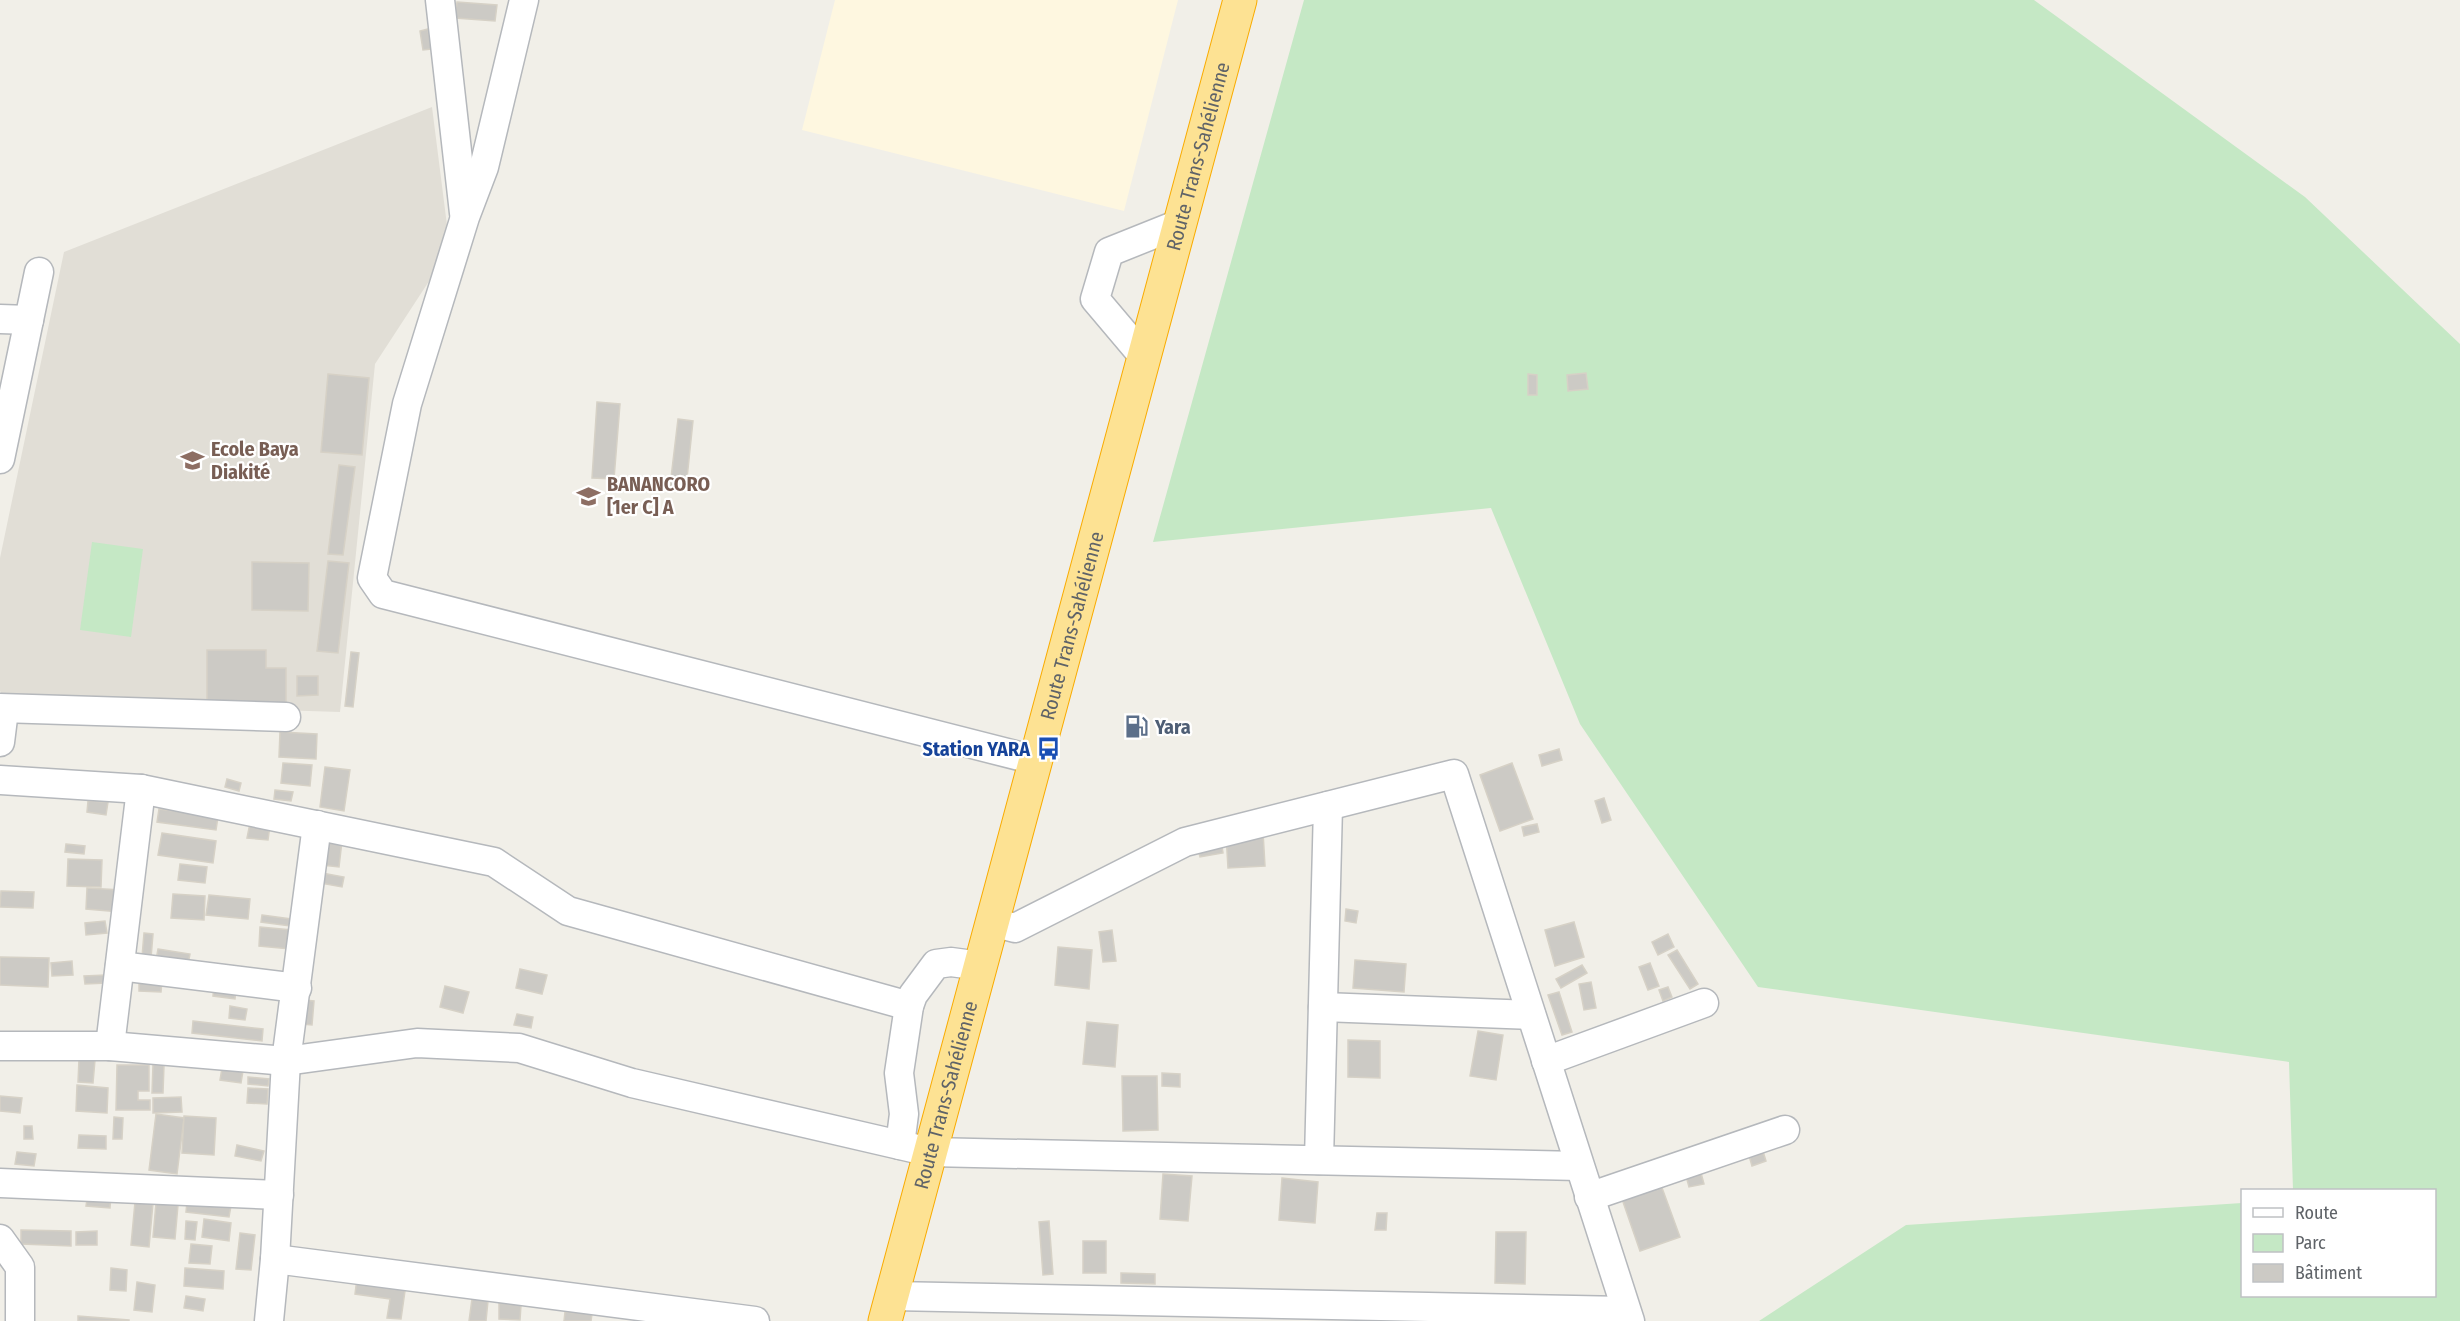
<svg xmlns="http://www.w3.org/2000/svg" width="2460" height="1321" font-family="'Fira Sans Condensed',sans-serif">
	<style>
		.commercial { fill: #fef7e0 }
		.education { fill: #e1ded6 }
		.green { fill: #c5e8c5 }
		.building { fill: #cccac5; stroke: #d6d1c6; stroke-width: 1.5 }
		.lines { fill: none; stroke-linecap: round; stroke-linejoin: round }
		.minor-casing { stroke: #b5b8bc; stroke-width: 31 }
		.highway-casing { stroke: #f9ab00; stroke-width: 35 }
		.minor { stroke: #fff; stroke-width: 28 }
		.highway { stroke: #fde293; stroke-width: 33 }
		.labels { text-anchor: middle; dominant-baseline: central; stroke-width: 4.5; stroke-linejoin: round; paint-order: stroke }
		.street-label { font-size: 20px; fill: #5f6368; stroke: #fff }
		.education-label { font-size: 20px; font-weight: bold; fill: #785e54; stroke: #fff; text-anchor: start }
		.service-label { font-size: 20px; font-weight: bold; fill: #4e5e75; stroke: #fff; text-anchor: start }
		.transit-label { font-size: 20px; font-weight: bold; fill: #164399; stroke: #fff; text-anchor: end }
	</style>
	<rect width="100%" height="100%" fill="#f1efe8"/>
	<path class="commercial" d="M 835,0 L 1178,0 L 1124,211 L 802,130 Z"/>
	<path class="education" d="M 432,107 L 450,249 L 375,364 L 340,712 L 6,701 L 0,691 L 0,558 L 64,252 Z"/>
	<g class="green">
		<path d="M 1304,0 L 2034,0 L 2305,197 L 2460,344 L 2460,1321 L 1759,1321 L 1906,1225 L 2242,1203 L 2242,1296 L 2434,1296 L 2434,1190 L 2293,1190 L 2289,1062 L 1758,987 L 1580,724 L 1491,508 L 1153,542 Z"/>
		<path d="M 92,542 L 143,549 L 131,637 L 80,630 Z"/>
	</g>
	<g class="building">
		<path d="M 457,2 L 497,5 L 495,21 L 455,18 Z"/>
		<path d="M 428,29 L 431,49 L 423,50 L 420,31 Z"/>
		<path d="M 1586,373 L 1588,389 L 1568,391 L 1567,375 Z"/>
		<path d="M 328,374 L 369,378 L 362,455 L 321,452 Z"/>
		<path d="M 1528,374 L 1537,375 L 1537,395 L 1528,395 Z"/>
		<path d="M 597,402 L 620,404 L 614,479 L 592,478 Z"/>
		<path d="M 678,419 L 693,421 L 686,488 L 670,486 Z"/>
		<path d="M 339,465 L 355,467 L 343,555 L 328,554 Z"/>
		<path d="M 328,561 L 349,563 L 338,653 L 317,651 Z"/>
		<path d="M 252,562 L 309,563 L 308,611 L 252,610 Z"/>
		<path d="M 207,650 L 266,650 L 266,668 L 286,668 L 286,704 L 207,704 Z"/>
		<path d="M 351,652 L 359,653 L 353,707 L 345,706 Z"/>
		<path d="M 297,676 L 318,676 L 318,695 L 297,696 Z"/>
		<path d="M 280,732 L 317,734 L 316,759 L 279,757 Z"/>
		<path d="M 1559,749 L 1562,760 L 1542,766 L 1539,755 Z"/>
		<path d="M 283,763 L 312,765 L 310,786 L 281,783 Z"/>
		<path d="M 1512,763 L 1533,819 L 1500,831 L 1480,775 Z"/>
		<path d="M 325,767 L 350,770 L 344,811 L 320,807 Z"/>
		<path d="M 227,779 L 241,783 L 239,791 L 225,787 Z"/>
		<path d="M 275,790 L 293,792 L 291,801 L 274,799 Z"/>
		<path d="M 1604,798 L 1611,820 L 1602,823 L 1595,801 Z"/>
		<path d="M 88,801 L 108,802 L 106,815 L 87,812 Z"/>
		<path d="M 159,809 L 218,817 L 216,830 L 157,822 Z"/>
		<path d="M 250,823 L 270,825 L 268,840 L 247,838 Z"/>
		<path d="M 1537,824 L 1539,832 L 1524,836 L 1522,827 Z"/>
		<path d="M 1263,832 L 1265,866 L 1228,868 L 1226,834 Z"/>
		<path d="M 162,833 L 216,841 L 213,863 L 158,855 Z"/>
		<path d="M 326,838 L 342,841 L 339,867 L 322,865 Z"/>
		<path d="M 1221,840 L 1223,853 L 1200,857 L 1197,844 Z"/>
		<path d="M 66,844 L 85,846 L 84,854 L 65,852 Z"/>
		<path d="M 68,859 L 102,860 L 101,887 L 67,886 Z"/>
		<path d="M 180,864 L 207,867 L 205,883 L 178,880 Z"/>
		<path d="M 322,873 L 344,877 L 342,887 L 320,883 Z"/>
		<path d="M 87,888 L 121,890 L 120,912 L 86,909 Z"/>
		<path d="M 1,891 L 34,892 L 33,908 L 0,907 Z"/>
		<path d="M 173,894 L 205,896 L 204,920 L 171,918 Z"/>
		<path d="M 209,895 L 250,899 L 248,919 L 206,915 Z"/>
		<path d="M 1346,909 L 1358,911 L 1356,923 L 1345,921 Z"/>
		<path d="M 262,915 L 291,919 L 290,926 L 261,922 Z"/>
		<path d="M 105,921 L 107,933 L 86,935 L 85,923 Z"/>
		<path d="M 1574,922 L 1584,957 L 1555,966 L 1545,930 Z"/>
		<path d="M 260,927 L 292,930 L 290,949 L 259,946 Z"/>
		<path d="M 1112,930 L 1116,961 L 1103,962 L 1099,932 Z"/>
		<path d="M 144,933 L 153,934 L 151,958 L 142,957 Z"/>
		<path d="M 1668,934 L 1674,947 L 1658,955 L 1652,942 Z"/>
		<path d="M 1058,947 L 1092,950 L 1089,989 L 1055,985 Z"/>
		<path d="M 158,949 L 190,954 L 188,964 L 156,960 Z"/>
		<path d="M 1677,950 L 1698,984 L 1690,989 L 1668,955 Z"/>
		<path d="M 0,957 L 49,958 L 48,987 L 0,985 Z"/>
		<path d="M 1355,960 L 1406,964 L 1404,992 L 1353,988 Z"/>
		<path d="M 72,961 L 73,975 L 52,976 L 51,963 Z"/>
		<path d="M 1650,963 L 1659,986 L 1648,990 L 1639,967 Z"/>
		<path d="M 1582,965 L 1587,973 L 1561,988 L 1556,979 Z"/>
		<path d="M 520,969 L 547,975 L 542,994 L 516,988 Z"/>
		<path d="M 106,975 L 107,983 L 85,984 L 84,976 Z"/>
		<path d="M 139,980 L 162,981 L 161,992 L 139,991 Z"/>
		<path d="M 1591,982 L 1596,1008 L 1584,1010 L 1579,984 Z"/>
		<path d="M 214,986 L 236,989 L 235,999 L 213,996 Z"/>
		<path d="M 445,986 L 469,992 L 463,1013 L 440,1007 Z"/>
		<path d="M 1668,987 L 1672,997 L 1663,1001 L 1659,990 Z"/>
		<path d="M 1559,992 L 1572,1032 L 1562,1035 L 1548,995 Z"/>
		<path d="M 304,1000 L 314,1001 L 312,1025 L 302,1024 Z"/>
		<path d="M 230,1006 L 247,1009 L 245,1020 L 229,1018 Z"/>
		<path d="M 517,1014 L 533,1017 L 531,1028 L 514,1025 Z"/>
		<path d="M 193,1021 L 263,1029 L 262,1041 L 192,1033 Z"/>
		<path d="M 1087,1022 L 1118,1025 L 1115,1067 L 1083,1064 Z"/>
		<path d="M 1478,1031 L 1503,1035 L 1496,1080 L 1470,1076 Z"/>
		<path d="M 1348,1040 L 1380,1041 L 1380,1078 L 1348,1077 Z"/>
		<path d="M 79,1059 L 95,1060 L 93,1083 L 78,1082 Z"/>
		<path d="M 117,1065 L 149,1065 L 149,1091 L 138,1091 L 138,1100 L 150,1100 L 150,1110 L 116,1110 Z"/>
		<path d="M 153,1065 L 164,1065 L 163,1093 L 152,1093 Z"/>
		<path d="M 222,1068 L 243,1071 L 241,1083 L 220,1080 Z"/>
		<path d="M 1162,1073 L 1180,1074 L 1180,1087 L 1162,1086 Z"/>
		<path d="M 1122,1076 L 1157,1076 L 1158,1130 L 1123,1131 Z"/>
		<path d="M 248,1077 L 269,1079 L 268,1086 L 248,1084 Z"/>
		<path d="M 77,1085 L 108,1088 L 107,1113 L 76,1111 Z"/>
		<path d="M 248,1088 L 268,1089 L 267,1104 L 247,1103 Z"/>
		<path d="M 0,1096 L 22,1098 L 20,1113 L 0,1111 Z"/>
		<path d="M 181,1097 L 182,1112 L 153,1113 L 153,1098 Z"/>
		<path d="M 156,1114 L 184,1118 L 177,1174 L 149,1170 Z"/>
		<path d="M 184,1116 L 216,1118 L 214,1155 L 182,1153 Z"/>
		<path d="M 114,1117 L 123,1118 L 122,1139 L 113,1139 Z"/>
		<path d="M 24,1126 L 32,1126 L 33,1139 L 24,1139 Z"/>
		<path d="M 79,1135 L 106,1136 L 106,1149 L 78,1148 Z"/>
		<path d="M 237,1145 L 264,1151 L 261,1161 L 235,1156 Z"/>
		<path d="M 1762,1148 L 1766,1161 L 1752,1166 L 1748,1152 Z"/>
		<path d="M 17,1152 L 36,1154 L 34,1166 L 15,1164 Z"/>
		<path d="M 1701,1173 L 1704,1184 L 1689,1187 L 1686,1176 Z"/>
		<path d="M 1163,1174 L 1192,1176 L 1188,1221 L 1160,1219 Z"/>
		<path d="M 1282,1178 L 1318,1182 L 1315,1223 L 1279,1220 Z"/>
		<path d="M 1661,1185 L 1680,1237 L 1640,1251 L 1622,1199 Z"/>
		<path d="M 88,1193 L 111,1196 L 110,1208 L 86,1206 Z"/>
		<path d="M 135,1202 L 153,1203 L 149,1247 L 131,1245 Z"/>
		<path d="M 187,1202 L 231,1206 L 229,1217 L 186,1212 Z"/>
		<path d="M 156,1203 L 178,1205 L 175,1239 L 153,1237 Z"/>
		<path d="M 1377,1213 L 1387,1213 L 1386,1230 L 1375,1230 Z"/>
		<path d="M 204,1219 L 231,1223 L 229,1241 L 202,1237 Z"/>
		<path d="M 186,1221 L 197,1222 L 195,1240 L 185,1239 Z"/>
		<path d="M 1049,1221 L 1053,1274 L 1043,1275 L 1039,1222 Z"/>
		<path d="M 21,1230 L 71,1231 L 71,1246 L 21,1244 Z"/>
		<path d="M 97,1231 L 97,1245 L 76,1245 L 76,1232 Z"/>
		<path d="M 1496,1232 L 1526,1232 L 1525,1284 L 1495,1283 Z"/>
		<path d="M 240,1233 L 255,1235 L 251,1270 L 236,1269 Z"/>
		<rect x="1083" y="1241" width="23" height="32"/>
		<path d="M 191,1244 L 212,1246 L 210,1264 L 189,1263 Z"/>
		<path d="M 111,1268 L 127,1270 L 126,1291 L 110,1290 Z"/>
		<path d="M 185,1268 L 224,1271 L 223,1289 L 184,1286 Z"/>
		<path d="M 1121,1273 L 1155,1274 L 1155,1284 L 1121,1283 Z"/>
		<path d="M 357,1278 L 406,1284 L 401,1319 L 387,1318 L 390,1299 L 355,1294 Z"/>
		<path d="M 137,1282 L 155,1285 L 152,1312 L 134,1310 Z"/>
		<path d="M 186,1296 L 205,1299 L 203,1311 L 184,1308 Z"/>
		<path d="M 472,1299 L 488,1301 L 486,1321 L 469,1321 Z"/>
		<path d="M 499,1303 L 521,1305 L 520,1320 L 499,1319 Z"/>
		<path d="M 565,1312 L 592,1314 L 591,1321 L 564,1321 Z"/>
		<path d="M 78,1316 L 129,1320 L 129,1321 L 78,1321 Z"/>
	</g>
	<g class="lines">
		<defs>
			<g id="minor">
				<path d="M 440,0 L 464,213"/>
				<path d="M 524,0 L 484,167 L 465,217 L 407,404 L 372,578 L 383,594 L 1035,760"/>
				<path d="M 0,319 L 29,320"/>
				<path d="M 1144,357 L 1095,299 L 1109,252 L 1179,224"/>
				<path d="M 0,459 L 39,272"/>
				<path d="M 0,708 L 286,717"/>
				<path d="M 0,742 L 4,710"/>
				<path d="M 0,780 L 141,789 L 494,862 L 568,911 L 909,1006 L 913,995 L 936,964 L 951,962 L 981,966"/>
				<path d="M 992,922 L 1015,928 L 1185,842 L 1454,774 L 1630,1321"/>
				<path d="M 120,966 L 297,988"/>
				<path d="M 1323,1007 L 1531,1015"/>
				<path d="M 0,1046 L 110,1046 L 286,1061 L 417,1043 L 519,1048 L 632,1083 L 930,1152 L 1579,1166"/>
				<path d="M 110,1046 L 141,789"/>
				<path d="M 1546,1061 L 1704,1003"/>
				<path d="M 900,1145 L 904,1114 L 899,1073 L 909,1006"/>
				<path d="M 1319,1160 L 1328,806"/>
				<path d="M 0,1183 L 279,1195"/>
				<path d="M 1589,1197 L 1785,1130"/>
				<path d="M 0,1239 L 20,1267 L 20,1321"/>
				<path d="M 275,1259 L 755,1321"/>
				<path d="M 892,1296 L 1625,1311"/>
				<path d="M 269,1321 L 275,1259 L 286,1061 L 317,825"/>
			</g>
			<g id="highway">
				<path id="s1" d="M 885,1321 L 1240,0"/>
			</g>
		</defs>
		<use href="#minor" class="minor-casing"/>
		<use href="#highway" class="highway-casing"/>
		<use href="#minor" class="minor"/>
		<use href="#highway" class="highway"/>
	</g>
	<defs>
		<symbol id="school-bare" viewBox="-9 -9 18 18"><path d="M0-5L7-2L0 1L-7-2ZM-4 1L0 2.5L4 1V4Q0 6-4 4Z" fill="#8d6e63" stroke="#fff" stroke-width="2.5" paint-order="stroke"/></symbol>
		<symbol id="fuel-bare" viewBox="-9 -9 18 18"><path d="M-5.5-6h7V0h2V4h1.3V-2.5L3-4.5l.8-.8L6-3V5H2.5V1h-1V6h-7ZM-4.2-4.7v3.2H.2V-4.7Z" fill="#5c6f8a" stroke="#fff" stroke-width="2.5" paint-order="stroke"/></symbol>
		<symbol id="bus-bare" viewBox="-9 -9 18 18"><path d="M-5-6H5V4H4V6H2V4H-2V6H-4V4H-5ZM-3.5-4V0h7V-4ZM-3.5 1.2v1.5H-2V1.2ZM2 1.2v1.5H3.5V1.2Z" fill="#1a4fb4" stroke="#fff" stroke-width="2.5" paint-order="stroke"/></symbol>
	</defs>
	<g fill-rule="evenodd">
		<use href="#school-bare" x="176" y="444" width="33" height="33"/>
		<use href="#school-bare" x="572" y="480" width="33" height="33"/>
		<use href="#fuel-bare" x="1120" y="710" width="33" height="33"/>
		<use href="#bus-bare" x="1032" y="732" width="33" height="33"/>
	</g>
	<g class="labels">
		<g class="street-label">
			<text stroke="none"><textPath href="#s1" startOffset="1206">Route Trans-Sahélienne</textPath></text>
			<text stroke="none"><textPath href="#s1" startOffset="720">Route Trans-Sahélienne</textPath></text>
			<text stroke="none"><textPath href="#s1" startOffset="234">Route Trans-Sahélienne</textPath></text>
		</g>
		<g class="education-label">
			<text x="211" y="449">Ecole Baya<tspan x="211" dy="23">Diakité</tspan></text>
			<text x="607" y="484">BANANCORO<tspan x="607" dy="23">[1er C] A</tspan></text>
		</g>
		<g class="service-label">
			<text x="1155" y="727">Yara</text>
		</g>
		<g class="transit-label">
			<text x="1030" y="749">Station YARA</text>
		</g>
	</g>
	<rect x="2241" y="1189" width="195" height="108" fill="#ffffff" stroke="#bfc1c3" stroke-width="1.5"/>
	<rect x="2253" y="1208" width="30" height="9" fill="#ffffff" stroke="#bfc1c3" stroke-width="1.5"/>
	<text x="2295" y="1219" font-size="18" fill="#5f6368">Route</text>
	<rect x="2253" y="1234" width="30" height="18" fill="#c5e8c5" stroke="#bfc1c3" stroke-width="1.5"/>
	<text x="2295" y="1249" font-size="18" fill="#5f6368">Parc</text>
	<rect x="2253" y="1264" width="30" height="18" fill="#cccac5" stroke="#bfc1c3" stroke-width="1.5"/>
	<text x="2295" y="1279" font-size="18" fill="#5f6368">Bâtiment</text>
</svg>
